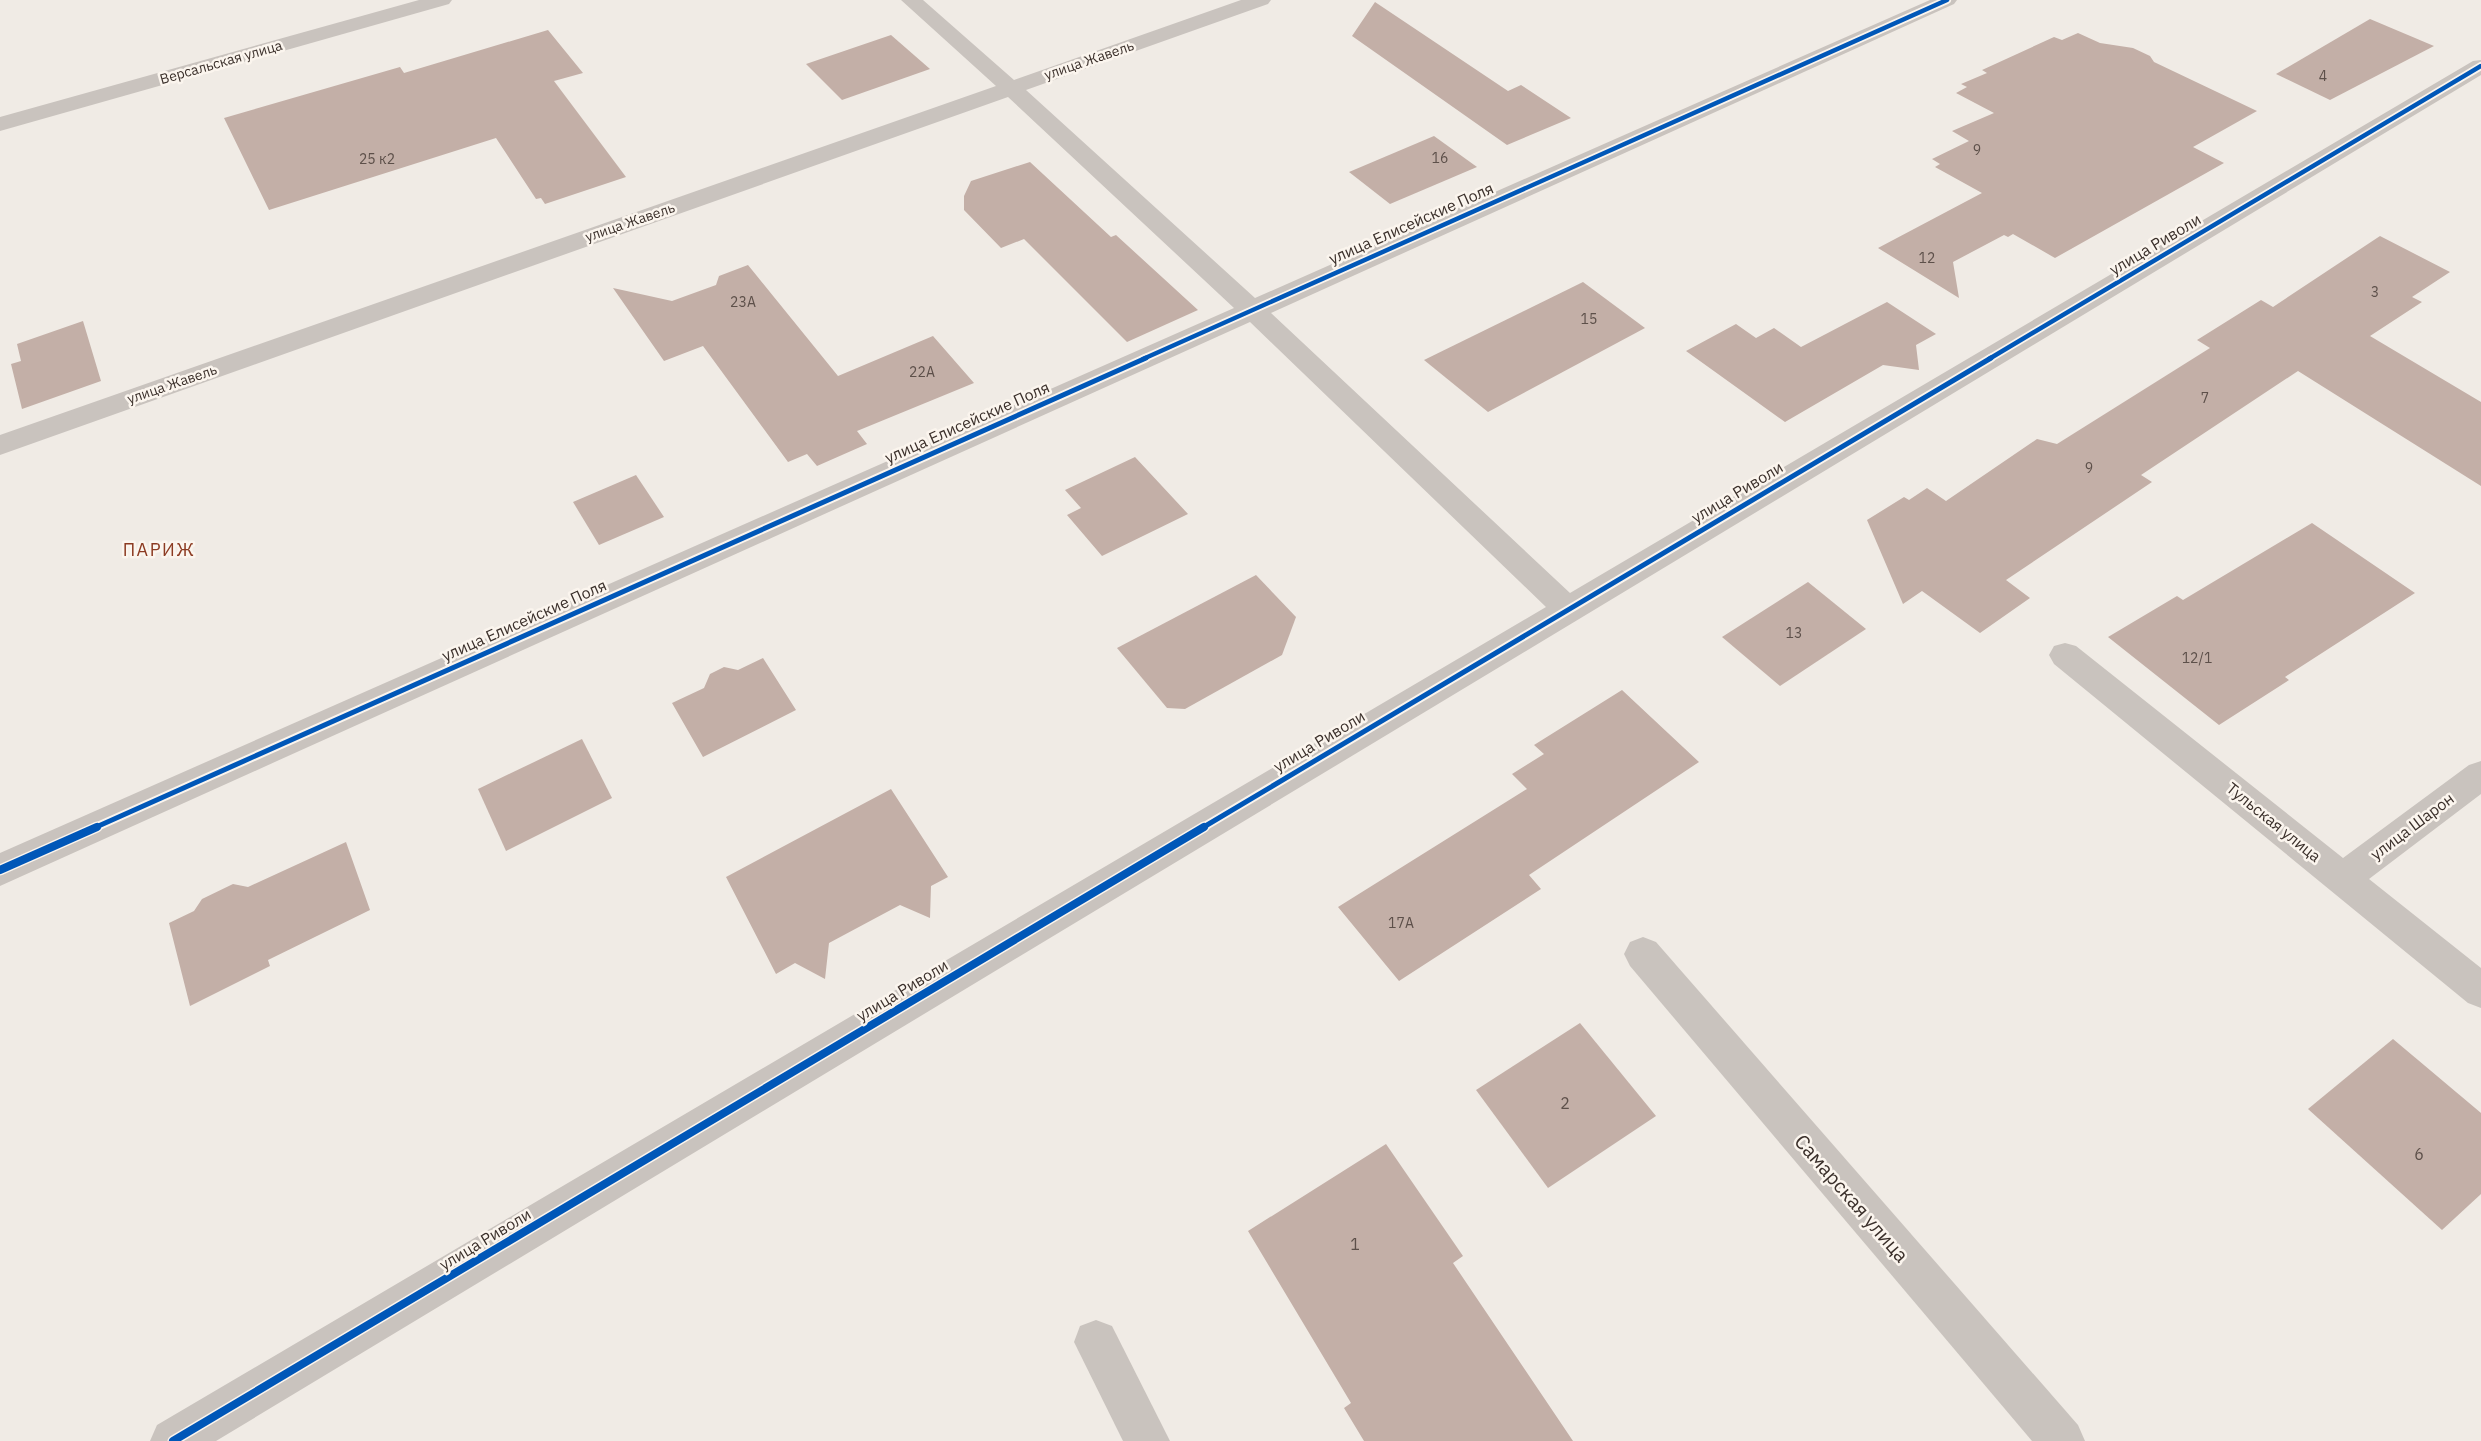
<svg xmlns="http://www.w3.org/2000/svg" width="2481" height="1441" font-family="'IBM Plex Sans',sans-serif">
	<style>
		.building { fill: #c3afa7 }
		.lines { fill: none; stroke-linecap: round; stroke-linejoin: round }
		.street { fill: #c9c3be; fill-rule: evenodd }
		.cycleway-far2-casing { stroke: #fbf5ee; stroke-width: 8 }
		.cycleway-far1-casing { stroke: #fbf5ee; stroke-width: 9 }
		.cycleway-casing { stroke: #fbf5ee; stroke-width: 11 }
		.cycleway-far2 { stroke: #0057b8; stroke-width: 4.5 }
		.cycleway-far1 { stroke: #0057b8; stroke-width: 5 }
		.cycleway { stroke: #0057b8; stroke-width: 8 }
		.labels { text-anchor: middle; dominant-baseline: central; stroke-width: 5; stroke-linejoin: round; paint-order: stroke }
		.far-street-label { font-size: 14px; fill: #3b302b; stroke: #fbf5ee }
		.number-label { font-size: 14px; fill: #5d504a }
		.street-label { font-size: 16px; fill: #3b302b; stroke: #fbf5ee }
		.near-number-label { font-size: 16px; fill: #5d504a }
		.neighbourhood-label { font-size: 18px; letter-spacing: 1.5px; fill: #8c3b22; stroke: #fbf5ee }
		.near-street-label { font-size: 20px; fill: #3b302b; stroke: #fbf5ee }
	</style>
	<rect width="100%" height="100%" fill="#f0ebe5"/>
	<g class="building">
		<path d="M 1375,2 L 1508,91 L 1521,85 L 1571,118 L 1507,145 L 1352,36 Z"/>
		<path d="M 2370,19 L 2434,46 L 2330,100 L 2276,74 Z"/>
		<path d="M 548,30 L 583,73 L 554,81 L 626,177 L 545,204 L 541,198 L 536,199 L 496,138 L 269,210 L 224,118 L 400,67 L 404,73 Z"/>
		<path d="M 2078,33 L 2100,43 L 2133,48 L 2150,56 L 2154,62 L 2257,111 L 2193,147 L 2224,163 L 2055,258 L 2013,234 L 2008,237 L 2004,235 L 1953,262 L 1959,298 L 1878,248 L 1982,193 L 1935,167 L 1940,164 L 1932,159 L 1969,141 L 1952,131 L 1994,113 L 1956,93 L 1967,87 L 1961,84 L 1987,73 L 1982,70 L 2054,37 L 2062,40 Z"/>
		<path d="M 891,35 L 930,69 L 842,100 L 806,64 Z"/>
		<path d="M 1434,136 L 1477,167 L 1390,204 L 1349,172 Z"/>
		<path d="M 1030,162 L 1111,237 L 1116,235 L 1198,310 L 1127,342 L 1024,239 L 1001,248 L 964,210 L 964,196 L 971,181 Z"/>
		<path d="M 2380,236 L 2450,272 L 2412,297 L 2422,302 L 2370,336 L 2481,402 L 2481,486 L 2298,371 L 2141,475 L 2152,482 L 2006,580 L 2030,598 L 1980,633 L 1922,591 L 1903,604 L 1867,520 L 1904,497 L 1909,500 L 1927,488 L 1946,501 L 2037,439 L 2057,444 L 2210,348 L 2197,340 L 2261,300 L 2273,307 Z"/>
		<path d="M 748,265 L 838,376 L 933,336 L 974,383 L 857,431 L 867,444 L 817,466 L 807,454 L 788,462 L 703,346 L 664,361 L 613,288 L 672,301 L 716,285 L 719,276 Z"/>
		<path d="M 1583,282 L 1645,328 L 1488,412 L 1424,360 Z"/>
		<path d="M 1887,302 L 1936,334 L 1916,345 L 1919,370 L 1883,365 L 1785,422 L 1686,351 L 1736,324 L 1756,338 L 1774,328 L 1801,347 Z"/>
		<path d="M 83,321 L 101,381 L 22,409 L 11,364 L 21,361 L 17,344 Z"/>
		<path d="M 1135,457 L 1188,514 L 1102,556 L 1067,515 L 1081,508 L 1065,490 Z"/>
		<path d="M 636,475 L 664,517 L 599,545 L 573,502 Z"/>
		<path d="M 2312,523 L 2415,593 L 2285,677 L 2289,680 L 2219,725 L 2108,637 L 2177,596 L 2183,600 Z"/>
		<path d="M 1256,575 L 1296,617 L 1282,655 L 1185,709 L 1167,708 L 1117,648 Z"/>
		<path d="M 1808,582 L 1866,629 L 1780,686 L 1722,637 Z"/>
		<path d="M 763,658 L 796,710 L 703,757 L 672,703 L 704,688 L 710,674 L 724,667 L 738,670 Z"/>
		<path d="M 1622,690 L 1699,762 L 1529,875 L 1541,889 L 1399,981 L 1338,907 L 1527,789 L 1512,774 L 1544,754 L 1534,745 Z"/>
		<path d="M 582,739 L 612,798 L 506,851 L 478,789 Z"/>
		<path d="M 891,789 L 948,877 L 931,886 L 930,918 L 900,905 L 829,943 L 825,979 L 795,963 L 776,974 L 726,877 Z"/>
		<path d="M 346,842 L 370,910 L 268,960 L 270,966 L 190,1006 L 169,923 L 194,911 L 202,899 L 233,884 L 248,887 Z"/>
		<path d="M 1580,1023 L 1656,1116 L 1548,1188 L 1476,1090 Z"/>
		<path d="M 2393,1039 L 2481,1113 L 2481,1194 L 2442,1230 L 2308,1109 Z"/>
		<path d="M 1386,1144 L 1463,1256 L 1453,1263 L 1573,1441 L 1364,1441 L 1344,1408 L 1351,1403 L 1248,1231 Z"/>
	</g>
	<g class="lines">
		<g class="street">
			<path d="M 419,0 L 452,0 L 449,4 L 0,131 L 0,117 Z"/>
			<path d="M 901,0 L 923,0 L 1014,80 L 1241,0 L 1271,0 L 1268,4 L 1026,90 L 1255,298 L 1930,0 L 1957,0 L 1954,4 L 1271,313 L 1570,593 L 2473,61 L 2481,60 L 2481,75 L 216,1441 L 150,1441 L 157,1425 L 1546,607 L 1250,322 L 0,886 L 0,853 L 1234,308 L 1008,97 L 0,455 L 0,435 L 996,86 Z"/>
			<path d="M 2065,643 L 2076,646 L 2343,858 L 2469,765 L 2481,761 L 2481,794 L 2369,879 L 2481,968 L 2481,1008 L 2468,1003 L 2054,664 L 2049,655 L 2054,646 Z"/>
			<path d="M 1643,937 L 1656,942 L 2078,1425 L 2085,1441 L 2032,1441 L 1630,966 L 1624,954 L 1630,942 Z"/>
			<path d="M 1096,1320 L 1112,1326 L 1170,1441 L 1123,1441 L 1074,1342 L 1080,1326 Z"/>
		</g>
		<defs>
			<g id="cycleway-far2">
				<path d="M 1143,359 L 1947,0"/>
				<path d="M 1989,359 L 2481,66"/>
			</g>
			<g id="cycleway-far1">
				<path d="M 94,828 L 1146,358"/>
				<path d="M 1202,828 L 1991,358"/>
			</g>
			<g id="cycleway">
				<path d="M 0,870 L 97,827"/>
				<path d="M 173,1441 L 1204,827"/>
			</g>
		</defs>
		<use href="#cycleway-far2" class="cycleway-far2-casing"/>
		<use href="#cycleway-far1" class="cycleway-far1-casing"/>
		<use href="#cycleway" class="cycleway-casing"/>
		<use href="#cycleway-far2" class="cycleway-far2"/>
		<use href="#cycleway-far1" class="cycleway-far1"/>
		<use href="#cycleway" class="cycleway"/>
	</g>
	<g class="labels">
		<g class="far-street-label">
			<text transform="translate(1089 60) rotate(-19)">улица Жавель</text>
			<text transform="translate(221 62) rotate(-16)">Версальская улица</text>
			<text transform="translate(630 222) rotate(-19)">улица Жавель</text>
			<text transform="translate(172 384) rotate(-19)">улица Жавель</text>
		</g>
		<g class="number-label">
			<text x="2323" y="76">4</text>
			<text x="1977" y="150">9</text>
			<text x="1440" y="158">16</text>
			<text x="377" y="159">25 к2</text>
			<text x="1927" y="258">12</text>
			<text x="2375" y="292">3</text>
			<text x="743" y="302">23А</text>
			<text x="1589" y="319">15</text>
			<text x="922" y="372">22А</text>
			<text x="2205" y="398">7</text>
			<text x="2089" y="468">9</text>
			<text x="1794" y="633">13</text>
			<text x="2197" y="658">12/1</text>
			<text x="1401" y="923">17А</text>
		</g>
		<g class="street-label">
			<text transform="translate(1411 223) rotate(-24)">улица Елисейские Поля</text>
			<text transform="translate(2155 244) rotate(-31)">улица Риволи</text>
			<text transform="translate(967 422) rotate(-24)">улица Елисейские Поля</text>
			<text transform="translate(1737 492) rotate(-31)">улица Риволи</text>
			<text transform="translate(524 620) rotate(-24)">улица Елисейские Поля</text>
			<text transform="translate(1319 741) rotate(-31)">улица Риволи</text>
			<text transform="translate(2274 822) rotate(39)">Тульская улица</text>
			<text transform="translate(2412 826) rotate(-37)">улица Шарон</text>
			<text transform="translate(902 990) rotate(-31)">улица Риволи</text>
			<text transform="translate(485 1239) rotate(-31)">улица Риволи</text>
		</g>
		<g class="near-number-label">
			<text x="1565" y="1103">2</text>
			<text x="2419" y="1154">6</text>
			<text x="1355" y="1244">1</text>
		</g>
		<g class="neighbourhood-label">
			<text x="159" y="549">ПАРИЖ</text>
		</g>
		<g class="near-street-label">
			<text transform="translate(1852 1198) rotate(49)">Самарская улица</text>
		</g>
	</g>
</svg>
